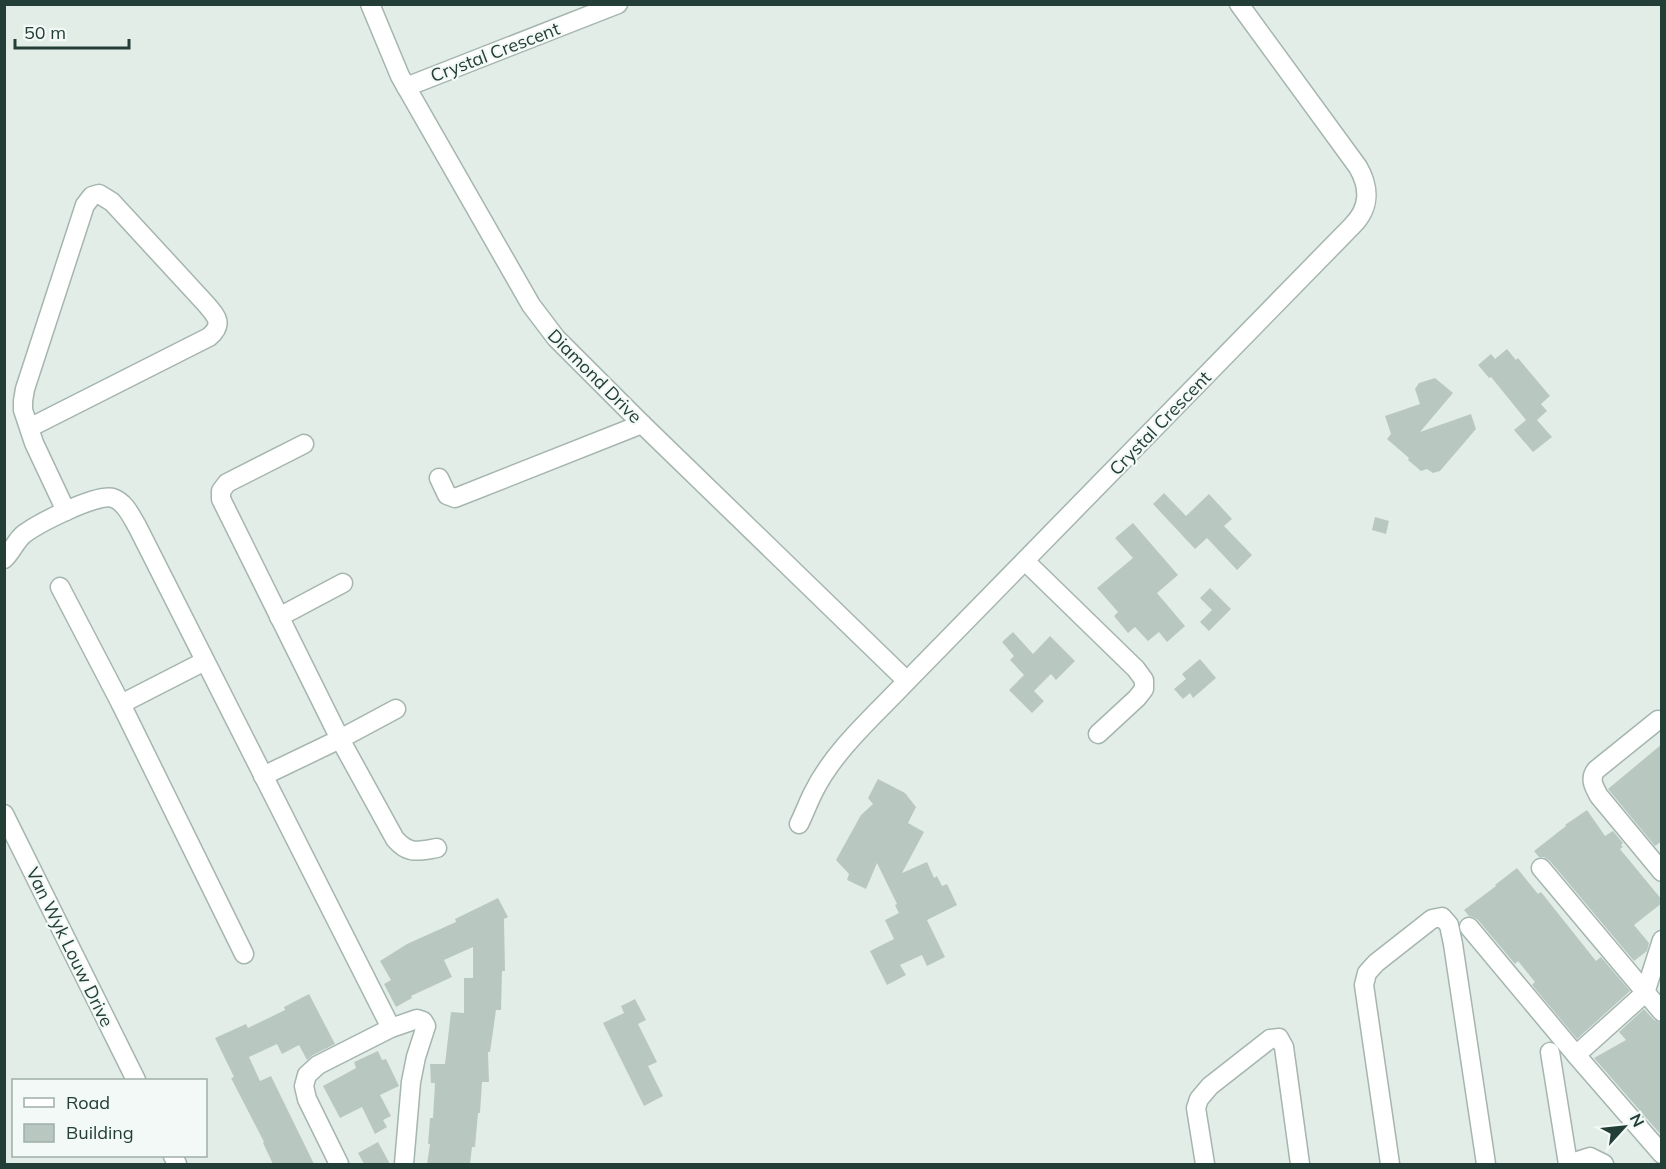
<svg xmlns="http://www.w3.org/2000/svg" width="1666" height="1169" font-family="Mulish,sans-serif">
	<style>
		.building { fill: #b8c8c1 }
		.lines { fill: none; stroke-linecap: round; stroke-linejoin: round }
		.minor-casing { stroke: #a5b5af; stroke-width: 21 }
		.minor { stroke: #fff; stroke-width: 18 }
		.labels { text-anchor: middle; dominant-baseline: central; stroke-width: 4.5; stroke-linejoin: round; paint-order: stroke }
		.street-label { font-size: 18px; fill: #223e36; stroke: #f3f9f6 }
	</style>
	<rect width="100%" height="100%" fill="#e3ede8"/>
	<g class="building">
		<path d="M 1507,349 L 1516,360 L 1518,358 L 1550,396 L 1541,404 L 1547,411 L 1537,420 L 1552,437 L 1533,452 L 1514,430 L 1526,420 L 1491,377 L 1489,378 L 1478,365 L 1491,354 L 1495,359 Z"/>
		<path d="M 1435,378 L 1453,393 L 1420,432 L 1471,414 L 1476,429 L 1440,471 L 1433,473 L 1427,469 L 1421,471 L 1408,460 L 1409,458 L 1387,439 L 1391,434 L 1385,416 L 1420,404 L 1415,389 L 1419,383 Z"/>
		<path d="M 1164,493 L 1186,516 L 1209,494 L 1232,519 L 1224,526 L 1252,555 L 1237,570 L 1207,538 L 1195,549 L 1153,504 Z"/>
		<path d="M 1375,517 L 1389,521 L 1386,534 L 1372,530 Z"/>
		<path d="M 1133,523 L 1178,575 L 1157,593 L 1185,626 L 1167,642 L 1159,632 L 1148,641 L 1135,627 L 1128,633 L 1114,616 L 1118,612 L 1097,588 L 1133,558 L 1115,538 Z"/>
		<path d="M 1210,588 L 1231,609 L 1209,631 L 1200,622 L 1212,610 L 1200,598 Z"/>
		<path d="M 1013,632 L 1033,654 L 1050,636 L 1075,661 L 1056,680 L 1051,674 L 1034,691 L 1044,701 L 1032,713 L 1009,690 L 1024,675 L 1010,660 L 1014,656 L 1002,642 Z"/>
		<path d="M 1200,659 L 1216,678 L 1193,698 L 1190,693 L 1183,699 L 1174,689 L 1186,679 L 1182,674 Z"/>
		<path d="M 1662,744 L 1662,841 L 1655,846 L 1608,789 Z"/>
		<path d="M 878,779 L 905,793 L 916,807 L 908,823 L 924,832 L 902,873 L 927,862 L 934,878 L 937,876 L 942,886 L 947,884 L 957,905 L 927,920 L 945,957 L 927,966 L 922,955 L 900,965 L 906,975 L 887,985 L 870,951 L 894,939 L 885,920 L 899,913 L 895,905 L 897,904 L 877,863 L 866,889 L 847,880 L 849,874 L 836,860 L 861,815 L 873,804 L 868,798 Z"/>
		<path d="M 1587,810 L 1605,836 L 1613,831 L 1623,843 L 1621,845 L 1623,847 L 1620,849 L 1662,900 L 1662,903 L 1634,925 L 1649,943 L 1647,951 L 1634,961 L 1550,861 L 1544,857 L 1539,857 L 1534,851 L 1566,826 L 1565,825 Z"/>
		<path d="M 1517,868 L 1538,894 L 1541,892 L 1596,961 L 1601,957 L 1630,991 L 1577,1039 L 1532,985 L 1535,982 L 1518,961 L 1515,964 L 1478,920 L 1473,917 L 1469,916 L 1464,910 L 1496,886 L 1495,885 Z"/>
		<path d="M 498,898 L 508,917 L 504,919 L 505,971 L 502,971 L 501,1010 L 496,1010 L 490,1052 L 488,1052 L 489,1082 L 482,1082 L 480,1113 L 478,1113 L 475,1147 L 472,1147 L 470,1164 L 427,1164 L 430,1144 L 428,1144 L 430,1118 L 433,1118 L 435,1083 L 431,1083 L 430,1064 L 445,1064 L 451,1012 L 464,1013 L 464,978 L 473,978 L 473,947 L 444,960 L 452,977 L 411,996 L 412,998 L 396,1007 L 384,984 L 391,980 L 380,961 L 407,944 L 456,922 L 455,919 Z"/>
		<path d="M 309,994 L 335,1044 L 313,1055 L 307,1060 L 299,1045 L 282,1054 L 277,1044 L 249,1057 L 260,1081 L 271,1076 L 314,1164 L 273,1164 L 263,1143 L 264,1142 L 231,1078 L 234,1077 L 215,1038 L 246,1024 L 248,1028 L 285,1010 L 284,1007 Z"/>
		<path d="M 635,999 L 646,1020 L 638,1024 L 657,1062 L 648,1066 L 663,1096 L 644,1106 L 603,1023 L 624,1013 L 621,1006 Z"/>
		<path d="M 1644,1009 L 1654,1020 L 1662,1023 L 1662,1136 L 1594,1058 L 1626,1040 L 1619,1032 Z"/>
		<path d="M 378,1051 L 382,1060 L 386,1059 L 399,1086 L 380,1095 L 391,1116 L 383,1120 L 387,1127 L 375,1134 L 362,1107 L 340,1118 L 323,1086 L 356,1068 L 354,1062 Z"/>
		<path d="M 378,1142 L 390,1164 L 364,1164 L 358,1153 Z"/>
	</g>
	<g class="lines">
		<defs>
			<g id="minor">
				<path d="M 370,4 L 400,76 L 531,305 L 556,338 L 642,424 L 907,681"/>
				<path d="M 406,87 L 618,4"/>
				<path d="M 29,428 L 209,337 C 224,324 217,317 206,304 L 112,202 L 99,194 L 92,196 L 85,205 L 25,389 L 23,401 L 23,410 L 34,443 L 66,511"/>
				<path d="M 304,444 L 227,483 L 221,491 L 221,499 L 340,739 L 395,839 C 409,855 418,851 437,848"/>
				<path d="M 439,478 L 447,495 L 455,498 L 642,424"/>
				<path d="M 4,559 C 12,552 16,540 24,534 C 39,523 97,493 113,498 C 125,502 131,516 137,526 L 391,1028"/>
				<path d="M 1025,561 L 1136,669 L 1144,680 L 1144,689 L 1137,698 L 1098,734"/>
				<path d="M 60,587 L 121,704 L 244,954"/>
				<path d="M 279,617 L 343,583"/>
				<path d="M 121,704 L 205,661"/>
				<path d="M 1658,720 L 1596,770 C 1589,779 1594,787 1599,796 L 1662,872"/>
				<path d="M 263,776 L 340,739 L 396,709"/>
				<path d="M 4,814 L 136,1080"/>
				<path d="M 799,824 C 804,814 808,803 813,793 C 834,750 874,716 907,681 L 1352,226 C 1370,208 1370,188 1358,167 L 1239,4"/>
				<path d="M 1541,868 L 1662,1012"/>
				<path d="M 1469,927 L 1576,1055 L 1645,993 L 1662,940"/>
				<path d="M 1550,1052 L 1568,1164"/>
				<path d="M 1576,1055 L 1662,1154"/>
				<path d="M 173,1156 L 177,1164"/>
				<path d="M 339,1164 L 307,1099 L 304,1086 L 307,1075 L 318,1065 L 391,1028 L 417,1019 L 423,1021 L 426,1026 L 416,1057 L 411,1082 L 404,1164"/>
				<path d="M 1205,1164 L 1196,1108 L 1199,1099 L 1210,1086 L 1270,1039 L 1279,1038 L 1284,1047 L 1300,1164"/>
				<path d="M 1390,1164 L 1364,985 L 1367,973 L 1376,963 L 1432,919 L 1442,917 L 1449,925 L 1453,944 L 1486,1164"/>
				<path d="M 1568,1164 L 1590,1157 L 1604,1164"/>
			</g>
		</defs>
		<use href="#minor" class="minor-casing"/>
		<use href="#minor" class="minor"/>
	</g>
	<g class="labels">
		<g class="street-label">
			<text transform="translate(495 52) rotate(-21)">Crystal Crescent</text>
			<text transform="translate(595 376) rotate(45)">Diamond Drive</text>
			<text transform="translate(1160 423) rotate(-46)">Crystal Crescent</text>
			<text transform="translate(70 947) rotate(64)">Van Wyk Louw Drive</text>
		</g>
	</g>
	<rect width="1666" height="1169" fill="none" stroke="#223e36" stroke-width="12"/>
	<rect x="12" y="1079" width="195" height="78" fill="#f3f9f6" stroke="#9faea9" stroke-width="1.5"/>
	<rect x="24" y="1098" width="30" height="9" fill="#ffffff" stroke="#9faea9" stroke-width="1.5"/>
	<text x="66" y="1109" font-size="18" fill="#223e36">Road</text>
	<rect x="24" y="1124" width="30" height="18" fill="#b8c8c1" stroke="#9faea9" stroke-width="1.5"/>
	<text x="66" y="1139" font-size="18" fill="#223e36">Building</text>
	<g transform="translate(1624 1127) rotate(63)" stroke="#f3f9f6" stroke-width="4.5" paint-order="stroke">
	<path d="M0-4.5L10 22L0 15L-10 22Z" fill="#223e36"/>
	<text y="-9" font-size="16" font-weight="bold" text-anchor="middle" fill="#223e36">N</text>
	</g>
	<path d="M15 39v9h114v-9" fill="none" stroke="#223e36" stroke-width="3"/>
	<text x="24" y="39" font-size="18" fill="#223e36" stroke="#f3f9f6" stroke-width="4.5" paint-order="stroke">50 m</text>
</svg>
